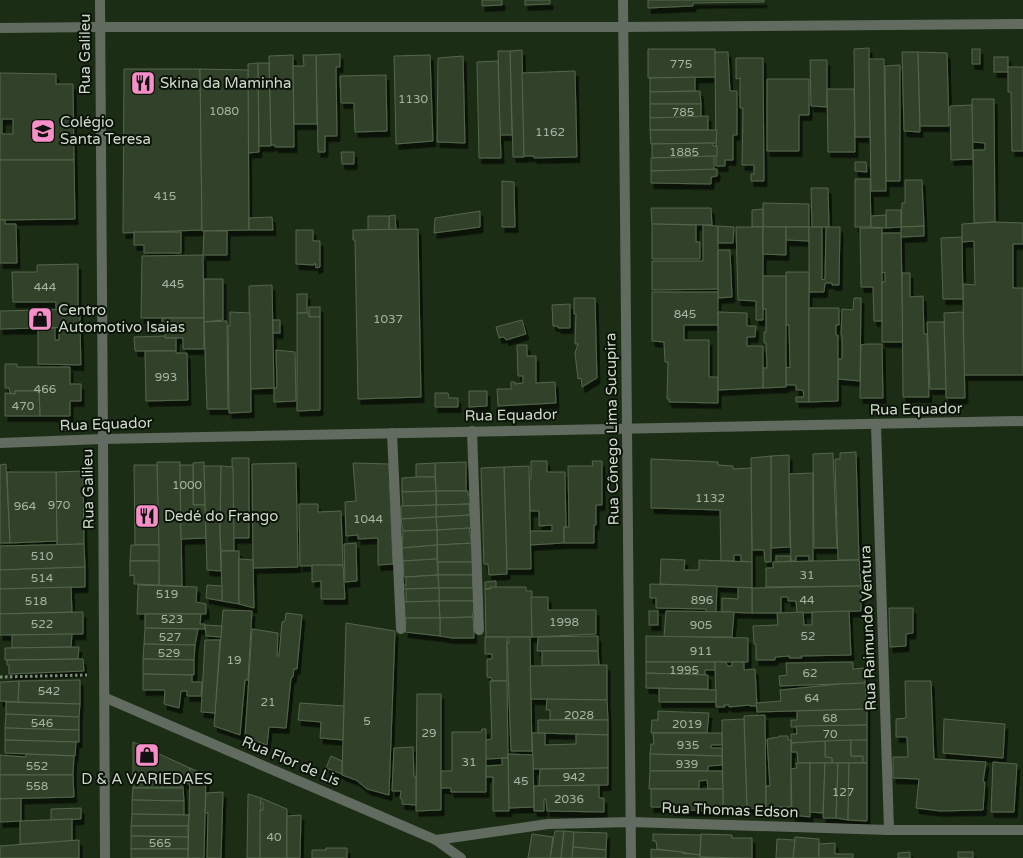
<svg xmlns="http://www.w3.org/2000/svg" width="1023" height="858" font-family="'Varela Round',sans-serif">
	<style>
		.building { fill: #32432b; stroke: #53664b; fill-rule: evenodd; filter: url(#shadow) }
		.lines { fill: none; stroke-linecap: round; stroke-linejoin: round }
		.path { stroke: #7e8c79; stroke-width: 3; stroke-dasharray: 2.5 2.5; stroke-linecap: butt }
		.service { stroke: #626b5f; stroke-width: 10 }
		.minor { stroke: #626b5f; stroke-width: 10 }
		.tertiary { stroke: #626b5f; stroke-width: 10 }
		.labels { text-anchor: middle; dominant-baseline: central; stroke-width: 4; stroke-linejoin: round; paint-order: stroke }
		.number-label { font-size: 12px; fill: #a8b4a3 }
		.street-label { font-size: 15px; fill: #cfdacb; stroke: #0b1308 }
		.poi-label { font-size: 15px; fill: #cfdacb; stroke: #0b1308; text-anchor: start }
	</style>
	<defs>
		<filter id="shadow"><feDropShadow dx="3" dy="5.5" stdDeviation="0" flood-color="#0009"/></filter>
	</defs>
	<rect width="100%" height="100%" fill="#1c2d15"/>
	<g class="building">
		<path d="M 482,0 L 502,0 L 502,5 L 482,6 Z"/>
		<path d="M 525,0 L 550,0 L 550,4 L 525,5 Z"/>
		<path d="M 648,0 L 764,0 L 764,2 L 693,3 L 693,6 L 648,8 Z"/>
		<path d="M 869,48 L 870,137 L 855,137 L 854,49 Z"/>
		<path d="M 648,49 L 715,49 L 716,77 L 648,78 Z"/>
		<rect x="972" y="49" width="8" height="15"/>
		<path d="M 522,50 L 524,157 L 513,157 L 510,51 Z"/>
		<path d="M 498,51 L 510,51 L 512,135 L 500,135 Z"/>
		<path d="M 715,52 L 728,52 L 730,91 L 737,91 L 737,135 L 733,135 L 733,160 L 725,160 L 725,166 L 716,166 Z"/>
		<path d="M 902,52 L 918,52 L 920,132 L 904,131 Z"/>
		<path d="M 918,52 L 947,53 L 949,126 L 920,126 Z"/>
		<path d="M 340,54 L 340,67 L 336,67 L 337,136 L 325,136 L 325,152 L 318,152 L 316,55 Z"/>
		<path d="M 293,55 L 294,147 L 275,147 L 275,145 L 271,145 L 269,56 Z"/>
		<path d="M 303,55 L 316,55 L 317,124 L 294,124 L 293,66 L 304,66 Z"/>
		<path d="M 430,55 L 433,141 L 396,144 L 394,56 Z"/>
		<path d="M 463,56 L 465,143 L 437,142 L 438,58 Z"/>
		<rect x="994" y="57" width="14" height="15"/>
		<path d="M 736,58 L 763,58 L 764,181 L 751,181 L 751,174 L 754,174 L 754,165 L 742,165 L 743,108 L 740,108 L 740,78 L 736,79 Z"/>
		<path d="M 869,59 L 884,59 L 886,191 L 871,191 Z"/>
		<path d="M 810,60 L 827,60 L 827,107 L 811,106 Z"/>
		<path d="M 498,61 L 501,158 L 479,158 L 477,62 Z"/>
		<path d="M 258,63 L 259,152 L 248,153 L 248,64 Z"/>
		<path d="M 258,63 L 269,63 L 271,146 L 259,146 Z"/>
		<path d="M 900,65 L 900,181 L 886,181 L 885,66 Z"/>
		<path d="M 1008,67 L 1023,67 L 1023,151 L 1012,151 L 1011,92 L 1008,92 Z"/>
		<path d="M 124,69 L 200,69 L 202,230 L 123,233 Z"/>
		<path d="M 200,69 L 248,70 L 249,230 L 202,231 Z"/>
		<path d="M 575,71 L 577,157 L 534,158 L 534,156 L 524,156 L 522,73 Z"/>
		<path d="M 0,73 L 56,74 L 56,84 L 73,84 L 74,160 L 0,160 ZM 2,119 L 13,119 L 13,134 L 2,134 Z"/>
		<path d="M 386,75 L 387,131 L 355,132 L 354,103 L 341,103 L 340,76 Z"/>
		<path d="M 695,77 L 695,91 L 650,92 L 650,78 Z"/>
		<path d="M 767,79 L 809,79 L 809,115 L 799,115 L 799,151 L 767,151 Z"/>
		<path d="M 827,89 L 854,89 L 855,152 L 828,152 Z"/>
		<path d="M 700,91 L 701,104 L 650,104 L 650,92 Z"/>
		<path d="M 972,99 L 994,99 L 995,222 L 974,223 L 973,150 L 985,150 L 985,143 L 972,142 Z"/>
		<path d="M 650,104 L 701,104 L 701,117 L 650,118 Z"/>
		<path d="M 972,105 L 973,159 L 951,160 L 950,106 Z"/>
		<path d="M 708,116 L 708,130 L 650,130 L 650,118 Z"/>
		<path d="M 650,130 L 717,130 L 716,143 L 651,144 Z"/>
		<path d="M 713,143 L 713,146 L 717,146 L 717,156 L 652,158 L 652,144 Z"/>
		<path d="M 341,152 L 354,152 L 354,164 L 342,164 Z"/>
		<path d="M 714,156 L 714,170 L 651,171 L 651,158 Z"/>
		<path d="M 0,160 L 74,160 L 75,219 L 0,220 Z"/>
		<path d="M 855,162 L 866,162 L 867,172 L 855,171 Z"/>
		<path d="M 717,169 L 717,176 L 711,177 L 711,184 L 651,183 L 651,171 Z"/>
		<path d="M 855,179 L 870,179 L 871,227 L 855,227 Z"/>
		<path d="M 905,180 L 922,180 L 924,226 L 901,227 L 902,203 L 905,203 Z"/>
		<path d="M 502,181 L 514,182 L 515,227 L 502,227 Z"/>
		<path d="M 811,188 L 828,188 L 829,227 L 812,227 Z"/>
		<path d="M 763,203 L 809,204 L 809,227 L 763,227 Z"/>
		<path d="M 651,208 L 711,208 L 712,225 L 652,224 Z"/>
		<path d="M 763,209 L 763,227 L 752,227 L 752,210 Z"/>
		<path d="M 886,210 L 901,210 L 901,227 L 886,228 Z"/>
		<path d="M 480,211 L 480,227 L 434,233 L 435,218 Z"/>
		<path d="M 395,215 L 396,230 L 389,230 L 389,216 Z"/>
		<path d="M 886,215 L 886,228 L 871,227 L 871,216 Z"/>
		<rect x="368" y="216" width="21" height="14"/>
		<path d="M 272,217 L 273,230 L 249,230 L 249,218 Z"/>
		<path d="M 0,220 L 5,220 L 5,224 L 16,224 L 17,263 L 0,263 Z"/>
		<path d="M 995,222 L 1023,223 L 1023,244 L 1013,244 L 1013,288 L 1023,288 L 1023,375 L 964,375 L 963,284 L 975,285 L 974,241 L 962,242 L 962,224 Z"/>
		<path d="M 652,224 L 696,225 L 696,242 L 700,242 L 700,259 L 652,259 Z"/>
		<path d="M 703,225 L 718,226 L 718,289 L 652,290 L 652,261 L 703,261 Z"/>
		<path d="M 718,226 L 734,227 L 733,243 L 718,243 Z"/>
		<path d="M 924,226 L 924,236 L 901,237 L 901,227 Z"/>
		<path d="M 736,227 L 763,227 L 763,320 L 756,320 L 756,301 L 738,300 Z"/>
		<path d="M 763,227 L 786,227 L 786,255 L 763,254 Z"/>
		<path d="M 786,227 L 809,227 L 809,241 L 786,240 Z"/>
		<path d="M 809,227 L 822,227 L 822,280 L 825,279 L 826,227 L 840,227 L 839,285 L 832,285 L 832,283 L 825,283 L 824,292 L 809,292 Z"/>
		<path d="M 860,228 L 882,228 L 882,321 L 874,321 L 873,287 L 861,287 Z"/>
		<path d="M 418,229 L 421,397 L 358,399 L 355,240 L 353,240 L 353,230 Z"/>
		<path d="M 296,230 L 313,230 L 313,241 L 320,241 L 320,267 L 316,268 L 315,263 L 314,265 L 296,264 Z"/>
		<path d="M 204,231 L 227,231 L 227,255 L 203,255 Z"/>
		<path d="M 134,232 L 181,232 L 181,253 L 144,253 L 144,245 L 134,245 Z"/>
		<path d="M 882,233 L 901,233 L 903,342 L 882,342 L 882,282 L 885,282 L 885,272 L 882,273 Z"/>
		<path d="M 962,237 L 963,299 L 943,299 L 941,238 Z"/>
		<path d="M 718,250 L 730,250 L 732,297 L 718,298 Z"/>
		<path d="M 203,255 L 204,318 L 141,318 L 142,256 Z"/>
		<path d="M 78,264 L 78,309 L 56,309 L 56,302 L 13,302 L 12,272 L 37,272 L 37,265 Z"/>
		<path d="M 786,272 L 809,272 L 809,402 L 796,402 L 796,397 L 804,397 L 803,390 L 796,390 L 796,385 L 786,385 L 786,367 L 790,368 L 789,325 L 786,325 Z"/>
		<path d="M 902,273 L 910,273 L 910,297 L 923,296 L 924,334 L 927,334 L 929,397 L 903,397 Z"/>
		<path d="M 763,276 L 786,276 L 786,387 L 763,388 L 763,368 L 767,368 L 766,343 L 764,343 L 764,332 L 766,332 L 766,309 L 763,309 Z"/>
		<path d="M 204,279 L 223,279 L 223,320 L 204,322 Z"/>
		<path d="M 272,285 L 274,388 L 250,389 L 249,286 Z"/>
		<path d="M 652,292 L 718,292 L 718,325 L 684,325 L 684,340 L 709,340 L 709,377 L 718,377 L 718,403 L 669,402 L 669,399 L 667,399 L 668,362 L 665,362 L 664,342 L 652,341 Z"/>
		<rect x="297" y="294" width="10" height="19"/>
		<path d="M 574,298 L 595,298 L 597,378 L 582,387 L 581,378 L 578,379 L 575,353 L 578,344 L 575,344 L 576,314 L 574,314 Z"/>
		<path d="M 854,298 L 861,298 L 860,381 L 838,379 L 838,359 L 842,359 L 842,335 L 841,335 L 842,309 L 853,310 Z"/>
		<path d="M 570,304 L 570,328 L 558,328 L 558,326 L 553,326 L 552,305 Z"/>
		<rect x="309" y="307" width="11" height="10"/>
		<path d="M 809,308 L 839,308 L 839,325 L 836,325 L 836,335 L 838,335 L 838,401 L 809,402 Z"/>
		<path d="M 80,309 L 80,327 L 0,329 L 0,311 Z"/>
		<path d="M 230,312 L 250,313 L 251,412 L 229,413 L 228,326 L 230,326 Z"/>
		<path d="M 718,312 L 747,313 L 747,326 L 756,326 L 755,337 L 747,337 L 747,346 L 763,346 L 763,388 L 718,390 Z"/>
		<path d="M 963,312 L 965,398 L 946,398 L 944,313 Z"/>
		<path d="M 297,313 L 309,313 L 309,317 L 320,317 L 320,410 L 297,411 Z"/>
		<path d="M 162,318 L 204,318 L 204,349 L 183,349 L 183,338 L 165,338 L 165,326 L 162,326 Z"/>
		<rect x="273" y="320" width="7" height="13"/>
		<path d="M 522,320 L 526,334 L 506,340 L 504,337 L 499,338 L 496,327 Z"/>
		<path d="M 227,321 L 228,409 L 207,409 L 204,322 Z"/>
		<path d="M 927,322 L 944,322 L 946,389 L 930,389 Z"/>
		<path d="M 80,327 L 81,365 L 38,364 L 38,328 L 55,328 L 55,340 L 59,340 L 59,328 Z"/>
		<path d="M 165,336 L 165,338 L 176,338 L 176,351 L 135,351 L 134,337 Z"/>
		<path d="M 866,344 L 882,344 L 883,398 L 860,398 L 861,345 Z"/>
		<path d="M 517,345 L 527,345 L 527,356 L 536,356 L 536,383 L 555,382 L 556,403 L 498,406 L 497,389 L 511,389 L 511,382 L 515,382 L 515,384 L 523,383 L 523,376 L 518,376 Z"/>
		<path d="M 276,350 L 295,352 L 296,401 L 274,402 L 274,388 L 277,388 Z"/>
		<path d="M 145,351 L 176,351 L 176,353 L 187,353 L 188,400 L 146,401 Z"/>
		<path d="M 5,364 L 17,364 L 17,367 L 70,367 L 70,384 L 81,384 L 81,401 L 70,401 L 70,416 L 40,416 L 39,391 L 15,391 L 15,394 L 10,393 L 9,388 L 5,388 Z"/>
		<path d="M 15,391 L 39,391 L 40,416 L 5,416 L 5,393 L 15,394 Z"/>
		<path d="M 469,391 L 487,391 L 487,406 L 469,407 Z"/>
		<path d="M 435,393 L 448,393 L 449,398 L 458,398 L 458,407 L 435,407 Z"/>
		<path d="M 856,452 L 859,560 L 838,560 L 835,459 L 840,459 L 840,453 Z"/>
		<path d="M 833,453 L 837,548 L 814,548 L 813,454 Z"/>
		<path d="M 789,455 L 790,547 L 771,548 L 771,456 Z"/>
		<path d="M 771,456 L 771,562 L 765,562 L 764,550 L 752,550 L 751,458 Z"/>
		<path d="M 232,458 L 249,458 L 249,538 L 233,538 Z"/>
		<path d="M 651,459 L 718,462 L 718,465 L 733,466 L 733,469 L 751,468 L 752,562 L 741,561 L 741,555 L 734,555 L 734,561 L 721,561 L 720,510 L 651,508 Z"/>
		<path d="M 531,461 L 547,461 L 547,472 L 565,472 L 566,527 L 564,527 L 564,543 L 530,545 L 530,531 L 552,531 L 552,525 L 539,526 L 539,511 L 530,511 L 529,479 L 531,479 Z"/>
		<path d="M 592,461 L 602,461 L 602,505 L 596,505 L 596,525 L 594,525 L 594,543 L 564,543 L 564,527 L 569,527 L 568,466 L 593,466 Z"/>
		<path d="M 157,462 L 180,462 L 182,586 L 159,585 Z"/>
		<path d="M 204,462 L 205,505 L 193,505 L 193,463 Z"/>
		<path d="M 466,462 L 466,491 L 436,491 L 435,463 Z"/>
		<path d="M 296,463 L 298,567 L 253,568 L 252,464 Z"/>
		<path d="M 353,463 L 389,464 L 393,564 L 378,565 L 378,538 L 358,539 L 358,535 L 346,536 L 345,502 L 356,501 Z"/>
		<path d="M 435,463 L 435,477 L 416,477 L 416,464 Z"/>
		<path d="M 6,464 L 10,543 L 0,543 L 0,465 Z"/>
		<path d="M 134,465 L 157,465 L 159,545 L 135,545 Z"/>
		<path d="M 180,465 L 193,465 L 193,505 L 205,505 L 206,538 L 181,539 Z"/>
		<path d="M 204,466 L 221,466 L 220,533 L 221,571 L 207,570 Z"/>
		<path d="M 221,466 L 233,467 L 234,551 L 221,551 L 220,533 Z"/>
		<path d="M 529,466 L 531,569 L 507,569 L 504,467 Z"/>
		<path d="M 504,467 L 507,574 L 489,575 L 488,564 L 484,564 L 481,468 Z"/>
		<path d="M 83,471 L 84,544 L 57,545 L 56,472 Z"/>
		<path d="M 7,472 L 56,472 L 57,541 L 10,543 Z"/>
		<path d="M 813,473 L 813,561 L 809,561 L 809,556 L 796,556 L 796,561 L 791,561 L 789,474 Z"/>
		<path d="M 416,477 L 435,477 L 436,491 L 402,492 L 402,478 Z"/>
		<path d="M 436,491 L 436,505 L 403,506 L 402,492 Z"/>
		<path d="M 436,491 L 468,491 L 468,495 L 471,495 L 471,504 L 437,505 Z"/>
		<path d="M 299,504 L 318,504 L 318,512 L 341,511 L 343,565 L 300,566 Z"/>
		<path d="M 469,504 L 470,515 L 436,517 L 436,505 Z"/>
		<path d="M 436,505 L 436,517 L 401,519 L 401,506 Z"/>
		<path d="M 470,515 L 471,528 L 437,530 L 436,517 Z"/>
		<path d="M 436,517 L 437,530 L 403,531 L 401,519 Z"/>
		<path d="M 469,528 L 472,543 L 437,545 L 437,530 Z"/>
		<path d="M 437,530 L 437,545 L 402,548 L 403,531 Z"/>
		<path d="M 356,543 L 357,581 L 345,582 L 344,544 Z"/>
		<path d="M 475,543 L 476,562 L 438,562 L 437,545 Z"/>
		<path d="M 84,544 L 85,567 L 0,570 L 0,546 Z"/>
		<path d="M 131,545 L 159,545 L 159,561 L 130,561 Z"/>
		<path d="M 437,545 L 437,559 L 403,561 L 402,548 Z"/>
		<path d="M 221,551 L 239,551 L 239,604 L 222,601 Z"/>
		<path d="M 776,556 L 790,556 L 791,561 L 776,562 Z"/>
		<path d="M 239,559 L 253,560 L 254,608 L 239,604 Z"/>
		<path d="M 437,559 L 438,575 L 404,577 L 403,561 Z"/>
		<path d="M 661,559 L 685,560 L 684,570 L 699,570 L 699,560 L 752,562 L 752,588 L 660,584 Z"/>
		<path d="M 859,560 L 861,586 L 766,587 L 766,568 L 773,568 L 773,562 Z"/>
		<path d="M 130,561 L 159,561 L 159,585 L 134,584 L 134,575 L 130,576 Z"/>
		<rect x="438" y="562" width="35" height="13"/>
		<path d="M 312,565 L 343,565 L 345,599 L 321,599 L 321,581 L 312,582 Z"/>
		<path d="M 85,567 L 85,587 L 0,589 L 0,570 Z"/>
		<path d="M 438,575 L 439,588 L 402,589 L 402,585 L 406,585 L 406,577 Z"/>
		<path d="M 438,575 L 473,575 L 473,588 L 439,588 Z"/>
		<path d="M 496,581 L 496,587 L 485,589 L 485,582 Z"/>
		<path d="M 650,584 L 717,586 L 716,612 L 706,612 L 706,609 L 656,608 L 656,598 L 650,598 Z"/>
		<path d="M 138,585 L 197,587 L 196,602 L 206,604 L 206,614 L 137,614 Z"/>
		<path d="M 207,585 L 222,586 L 222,601 L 206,598 Z"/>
		<path d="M 861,586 L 861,611 L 797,613 L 796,601 L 788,601 L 788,597 L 781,597 L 781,613 L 752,613 L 752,588 Z"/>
		<path d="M 71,587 L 72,612 L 0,614 L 0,589 Z"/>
		<path d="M 490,587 L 526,587 L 526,591 L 532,591 L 532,637 L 486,637 L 485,589 L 491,589 Z"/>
		<path d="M 738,587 L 752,588 L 752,613 L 722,612 L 722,598 L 738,599 Z"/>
		<path d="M 439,588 L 476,588 L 474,601 L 439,601 Z"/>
		<path d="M 439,588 L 439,601 L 406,602 L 406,589 Z"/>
		<path d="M 531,597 L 548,597 L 548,610 L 596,610 L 596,634 L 532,637 Z"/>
		<path d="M 439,601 L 440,618 L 404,618 L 403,602 Z"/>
		<path d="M 439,601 L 474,601 L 474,614 L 472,614 L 473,617 L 440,618 Z"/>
		<path d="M 889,608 L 913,608 L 913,633 L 906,634 L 906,646 L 890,647 Z"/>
		<path d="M 223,610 L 252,611 L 248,680 L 245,680 L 240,735 L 214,726 Z"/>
		<rect x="649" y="611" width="9" height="14"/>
		<path d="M 666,611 L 734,612 L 732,637 L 664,637 Z"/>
		<path d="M 849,611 L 851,655 L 801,656 L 802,658 L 789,658 L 790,656 L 775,657 L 775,660 L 756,660 L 756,644 L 754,644 L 753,626 L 778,625 L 777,613 L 803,612 L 804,625 L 812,625 L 812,612 Z"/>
		<path d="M 83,612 L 83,634 L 0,635 L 0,614 Z"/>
		<path d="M 286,613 L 302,615 L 297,669 L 294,669 L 293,677 L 291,678 L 286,728 L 269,727 L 267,745 L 245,737 L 252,629 L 278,633 L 277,656 L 279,656 L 282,622 L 285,621 Z"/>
		<path d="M 145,614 L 201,614 L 200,624 L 205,624 L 205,629 L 145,628 Z"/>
		<path d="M 473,617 L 474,638 L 452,638 L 440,636 L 440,618 Z"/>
		<path d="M 406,618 L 440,618 L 440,636 L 405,632 Z"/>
		<path d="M 346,623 L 395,631 L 389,795 L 367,789 L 356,780 L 342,775 Z"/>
		<path d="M 205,625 L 222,626 L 221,637 L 206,636 Z"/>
		<path d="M 145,628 L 198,629 L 195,645 L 144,644 Z"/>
		<path d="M 72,634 L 71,647 L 12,648 L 12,635 Z"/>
		<path d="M 598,636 L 598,651 L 537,651 L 538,637 Z"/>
		<path d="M 646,636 L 748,638 L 748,662 L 646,662 Z"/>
		<path d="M 485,637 L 507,637 L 507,681 L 492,681 L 492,678 L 487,677 L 487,659 L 492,659 L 492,654 L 485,654 Z"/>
		<path d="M 509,637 L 530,637 L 532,751 L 511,751 L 507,643 L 509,643 Z"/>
		<path d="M 205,640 L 220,640 L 215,713 L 201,712 Z"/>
		<path d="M 144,644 L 195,645 L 194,660 L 143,659 Z"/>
		<path d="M 79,647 L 78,659 L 5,660 L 5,648 Z"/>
		<path d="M 542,651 L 598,651 L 599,665 L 542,666 Z"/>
		<path d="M 83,659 L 84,671 L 9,674 L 9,665 L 7,665 L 7,660 Z"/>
		<path d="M 143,659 L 194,660 L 194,675 L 143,674 Z"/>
		<path d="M 646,662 L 715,662 L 715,670 L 705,670 L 705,675 L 646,673 Z"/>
		<path d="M 715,662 L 726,662 L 727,666 L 732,666 L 732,662 L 744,662 L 744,670 L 755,669 L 757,706 L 750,706 L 750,705 L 729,707 L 729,705 L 724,705 L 725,707 L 716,707 Z"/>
		<path d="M 853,662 L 853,669 L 864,668 L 865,683 L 780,686 L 779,676 L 787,675 L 786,663 Z"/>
		<path d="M 607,665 L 607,700 L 531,699 L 530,666 Z"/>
		<path d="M 646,673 L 708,675 L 708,689 L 646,688 Z"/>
		<path d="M 143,674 L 192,675 L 192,682 L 202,682 L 201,696 L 187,696 L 187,691 L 181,691 L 179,708 L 164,704 L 165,690 L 143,690 Z"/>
		<path d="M 80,680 L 80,704 L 18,702 L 19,681 Z"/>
		<path d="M 19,681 L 18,702 L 0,701 L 0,682 Z"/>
		<path d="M 490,681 L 507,681 L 508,758 L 486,759 L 485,740 L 492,739 Z"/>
		<path d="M 905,681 L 931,681 L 934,759 L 986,762 L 983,782 L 985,782 L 983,810 L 940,811 L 916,808 L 919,779 L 893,778 L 893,757 L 908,757 L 907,737 L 896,737 L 896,719 L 906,718 Z"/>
		<path d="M 865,683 L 867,709 L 757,712 L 756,703 L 781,701 L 780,690 L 840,684 Z"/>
		<path d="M 659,688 L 716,690 L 716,702 L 659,702 Z"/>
		<path d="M 417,694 L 441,694 L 441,810 L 416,811 Z"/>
		<path d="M 547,699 L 607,700 L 608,720 L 550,720 L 550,710 L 546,710 Z"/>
		<path d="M 6,702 L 80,704 L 79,717 L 6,714 Z"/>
		<path d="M 300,703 L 344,706 L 343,740 L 320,738 L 321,722 L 298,720 Z"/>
		<path d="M 867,709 L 867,725 L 791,727 L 791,720 L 797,720 L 797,711 Z"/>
		<path d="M 658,711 L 709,713 L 707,733 L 651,733 L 652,720 L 658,720 Z"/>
		<path d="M 6,714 L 79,717 L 79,730 L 5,728 Z"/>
		<path d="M 765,715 L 766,807 L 747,809 L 744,716 Z"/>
		<path d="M 744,719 L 747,809 L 723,809 L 722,720 Z"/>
		<path d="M 944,719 L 1005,724 L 1003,758 L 943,753 Z"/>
		<path d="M 538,720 L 608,720 L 608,735 L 538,733 Z"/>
		<path d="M 867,725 L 867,740 L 791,743 L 791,734 L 797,734 L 796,726 Z"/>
		<path d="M 5,728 L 79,730 L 79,742 L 5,740 Z"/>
		<path d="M 482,729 L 486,729 L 486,792 L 451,792 L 451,788 L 441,788 L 441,771 L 452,771 L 452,732 L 481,732 Z"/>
		<path d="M 532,733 L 545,733 L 545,745 L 576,744 L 576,734 L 608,735 L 608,768 L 533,769 Z"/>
		<path d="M 653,733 L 722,733 L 722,745 L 711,745 L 711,748 L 722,748 L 722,756 L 650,754 L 651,744 L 654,744 Z"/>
		<path d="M 779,736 L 788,736 L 788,740 L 791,740 L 791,807 L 766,807 L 766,786 L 770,786 L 767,739 L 779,737 Z"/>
		<path d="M 5,740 L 76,742 L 75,756 L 5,753 Z"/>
		<path d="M 851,740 L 851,756 L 863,756 L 863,763 L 832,763 L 832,758 L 825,757 L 825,741 Z"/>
		<path d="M 851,740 L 867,740 L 867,763 L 863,763 L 863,756 L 851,756 Z"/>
		<path d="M 825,741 L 825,757 L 832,758 L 832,763 L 798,763 L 797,752 L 791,752 L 792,743 Z"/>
		<path d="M 133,742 L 190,768 L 190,777 L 133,777 Z"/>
		<path d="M 413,747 L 414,777 L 416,777 L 416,805 L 402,804 L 402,799 L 400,798 L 401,791 L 392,791 L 394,748 Z"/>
		<path d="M 26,754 L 74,756 L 73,775 L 0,775 L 0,755 L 26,757 Z"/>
		<path d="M 508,754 L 533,755 L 534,807 L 509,808 Z"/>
		<path d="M 650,754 L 722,756 L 722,765 L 708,766 L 708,771 L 650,771 Z"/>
		<path d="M 331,756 L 342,761 L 342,774 L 326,768 Z"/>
		<path d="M 502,758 L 508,758 L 509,811 L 493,811 L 493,777 L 486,777 L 486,766 L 502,765 Z"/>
		<path d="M 993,762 L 1017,764 L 1014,812 L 991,812 Z"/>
		<path d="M 796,763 L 810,763 L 810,817 L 792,815 L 791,769 L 797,768 Z"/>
		<path d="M 810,763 L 825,763 L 823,813 L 810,812 Z"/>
		<path d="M 825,763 L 838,763 L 836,818 L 823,818 Z"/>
		<path d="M 838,763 L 849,763 L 848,820 L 836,818 Z"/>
		<path d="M 849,763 L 867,763 L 867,821 L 848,820 Z"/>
		<path d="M 190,768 L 206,775 L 204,858 L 188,858 Z"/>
		<path d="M 608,768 L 608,785 L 539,786 L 540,769 Z"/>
		<path d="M 650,771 L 722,771 L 723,789 L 708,789 L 707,780 L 699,781 L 699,789 L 649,789 Z"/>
		<path d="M 0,775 L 73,775 L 74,797 L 0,799 Z"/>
		<path d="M 133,777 L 190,777 L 190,784 L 183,783 L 183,788 L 133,788 Z"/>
		<path d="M 599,785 L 599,798 L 604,798 L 604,812 L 547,811 L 546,799 L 544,799 L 544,811 L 534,811 L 534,786 Z"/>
		<path d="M 133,788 L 183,788 L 184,801 L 132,800 Z"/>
		<path d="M 651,789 L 723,789 L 723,811 L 671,810 L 671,807 L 651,807 Z"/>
		<path d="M 223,792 L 221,858 L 207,858 L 208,813 L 205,813 L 206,793 Z"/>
		<path d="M 248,794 L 261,798 L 260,858 L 247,858 Z"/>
		<path d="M 21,798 L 21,821 L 0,822 L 0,799 Z"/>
		<path d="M 261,798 L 287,809 L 287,858 L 260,858 L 260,810 L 263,810 L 263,803 L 260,803 Z"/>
		<path d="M 132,800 L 184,801 L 184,815 L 132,814 Z"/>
		<path d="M 81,808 L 81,819 L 51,820 L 51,809 Z"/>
		<path d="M 132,814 L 189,815 L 188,826 L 131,826 Z"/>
		<path d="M 301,815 L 300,858 L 287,858 L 287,816 Z"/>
		<path d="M 72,819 L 72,841 L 20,844 L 20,821 Z"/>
		<path d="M 131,826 L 188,826 L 188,837 L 131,836 Z"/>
		<path d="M 555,831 L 564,831 L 561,858 L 550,858 Z"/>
		<path d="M 564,831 L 574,832 L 572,858 L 561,858 Z"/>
		<path d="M 574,832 L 607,833 L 606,850 L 573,847 Z"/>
		<path d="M 532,834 L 553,837 L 550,858 L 528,858 Z"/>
		<path d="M 653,834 L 701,835 L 700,855 L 657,849 L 656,841 L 653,841 Z"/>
		<path d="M 701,834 L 732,835 L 732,838 L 752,838 L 752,858 L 700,857 Z"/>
		<path d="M 131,836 L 188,837 L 188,849 L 131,849 Z"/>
		<path d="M 795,837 L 819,839 L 819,858 L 793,858 Z"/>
		<path d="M 777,839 L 795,840 L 793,858 L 776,858 Z"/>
		<path d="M 79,840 L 79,858 L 0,858 L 0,846 Z"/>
		<path d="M 835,843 L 835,854 L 853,854 L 853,858 L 819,858 L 819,844 Z"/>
		<path d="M 573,847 L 606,850 L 606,858 L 572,858 Z"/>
		<path d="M 326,848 L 347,848 L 347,858 L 312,858 L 312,850 L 326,850 Z"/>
		<rect x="131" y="849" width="57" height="9"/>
		<path d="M 651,849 L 683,852 L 682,853 L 700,855 L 700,857 L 720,858 L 651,858 Z"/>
		<path d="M 910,852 L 910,858 L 898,858 L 898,853 Z"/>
		<rect x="958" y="852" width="15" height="6"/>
	</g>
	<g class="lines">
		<path class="path" d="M 0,677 L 87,675"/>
		<g class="service">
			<path d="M 472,431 L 479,630"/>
			<path d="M 392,433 L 401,629"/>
		</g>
		<g class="minor">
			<path d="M 100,27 L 623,27 L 1023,24"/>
			<path d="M 876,425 L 889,830"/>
			<path d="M 106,698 L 436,840 L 461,858"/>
			<path d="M 436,840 L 548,824 L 631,822 L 889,830 L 1023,830"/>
			<path d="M 105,858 L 103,439 L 1023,421"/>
		</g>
		<g class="tertiary">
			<path d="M 623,0 L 631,858"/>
			<path d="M 0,28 L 100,27"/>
			<path d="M 0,443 L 103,439 L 100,0"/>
		</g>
	</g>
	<defs>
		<symbol id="restaurant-square" viewBox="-11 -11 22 22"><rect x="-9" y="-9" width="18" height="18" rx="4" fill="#f98fc9" stroke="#0b1308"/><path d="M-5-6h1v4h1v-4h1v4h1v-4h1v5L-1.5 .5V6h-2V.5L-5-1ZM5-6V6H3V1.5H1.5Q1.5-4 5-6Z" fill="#111"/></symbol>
		<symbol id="school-square" viewBox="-11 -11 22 22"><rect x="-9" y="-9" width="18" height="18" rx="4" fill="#f98fc9" stroke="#0b1308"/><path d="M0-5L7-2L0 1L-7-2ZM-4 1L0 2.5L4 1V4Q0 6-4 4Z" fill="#111"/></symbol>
		<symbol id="shop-square" viewBox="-11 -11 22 22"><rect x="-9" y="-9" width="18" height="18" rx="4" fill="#f98fc9" stroke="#0b1308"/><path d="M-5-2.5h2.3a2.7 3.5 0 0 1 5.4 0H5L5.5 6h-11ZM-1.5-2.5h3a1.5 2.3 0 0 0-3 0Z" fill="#111"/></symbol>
	</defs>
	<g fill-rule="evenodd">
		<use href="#restaurant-square" x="129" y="69" width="28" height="28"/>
		<use href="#school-square" x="29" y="117" width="28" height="28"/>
		<use href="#shop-square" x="26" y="305" width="28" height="28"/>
		<use href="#restaurant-square" x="133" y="502" width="28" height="28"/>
		<use href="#shop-square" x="133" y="741" width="28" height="28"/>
	</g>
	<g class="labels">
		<g class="number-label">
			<text x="681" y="64">775</text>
			<text x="413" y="99">1130</text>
			<text x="224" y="111">1080</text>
			<text x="683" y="112">785</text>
			<text x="550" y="132">1162</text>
			<text x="684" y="152">1885</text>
			<text x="165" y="196">415</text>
			<text x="173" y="284">445</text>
			<text x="45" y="287">444</text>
			<text x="685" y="314">845</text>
			<text x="388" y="319">1037</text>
			<text x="166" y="377">993</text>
			<text x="45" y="389">466</text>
			<text x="23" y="406">470</text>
			<text x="187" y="485">1000</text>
			<text x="710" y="498">1132</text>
			<text x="59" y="505">970</text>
			<text x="25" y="506">964</text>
			<text x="368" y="519">1044</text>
			<text x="42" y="556">510</text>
			<text x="807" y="575">31</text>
			<text x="42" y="578">514</text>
			<text x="167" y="594">519</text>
			<text x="702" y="600">896</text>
			<text x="807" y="600">44</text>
			<text x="36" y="601">518</text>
			<text x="172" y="619">523</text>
			<text x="564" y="622">1998</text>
			<text x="42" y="624">522</text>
			<text x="701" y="625">905</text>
			<text x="808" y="636">52</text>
			<text x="170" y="637">527</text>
			<text x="701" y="651">911</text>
			<text x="169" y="653">529</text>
			<text x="234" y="660">19</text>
			<text x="684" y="670">1995</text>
			<text x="810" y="673">62</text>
			<text x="49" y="691">542</text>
			<text x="812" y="698">64</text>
			<text x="268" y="702">21</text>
			<text x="579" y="715">2028</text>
			<text x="830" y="718">68</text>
			<text x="367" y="721">5</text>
			<text x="42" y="723">546</text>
			<text x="687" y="724">2019</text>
			<text x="429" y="733">29</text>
			<text x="830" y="734">70</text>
			<text x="688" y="745">935</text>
			<text x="469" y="762">31</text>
			<text x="687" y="764">939</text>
			<text x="37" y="766">552</text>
			<text x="574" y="777">942</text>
			<text x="521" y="781">45</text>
			<text x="37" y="786">558</text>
			<text x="843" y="792">127</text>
			<text x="569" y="799">2036</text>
			<text x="274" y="837">40</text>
			<text x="160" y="843">565</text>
		</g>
		<g class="street-label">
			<text transform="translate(85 54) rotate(-90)">Rua Galileu</text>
			<text transform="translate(916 409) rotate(-1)">Rua Equador</text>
			<text transform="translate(511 415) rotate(-1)">Rua Equador</text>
			<text transform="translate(106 424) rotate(-2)">Rua Equador</text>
			<text transform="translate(612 429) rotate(-91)">Rua Cônego Lima Sucupira</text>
			<text transform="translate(88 489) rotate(-91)">Rua Galileu</text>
			<text transform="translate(868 628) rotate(-92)">Rua Raimundo Ventura</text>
			<text transform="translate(291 761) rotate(23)">Rua Flor de Lis</text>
			<text transform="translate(730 810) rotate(2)">Rua Thomas Edson</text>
		</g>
		<g class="poi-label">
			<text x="160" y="83">Skina da Maminha</text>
			<text x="60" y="122">Colégio<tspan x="60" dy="17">Santa Teresa</tspan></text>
			<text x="58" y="310">Centro<tspan x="58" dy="17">Automotivo Isaias</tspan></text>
			<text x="164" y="516">Dedé do Frango</text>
			<text x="147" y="779" text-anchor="middle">D &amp; A VARIEDAES</text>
		</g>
	</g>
</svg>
